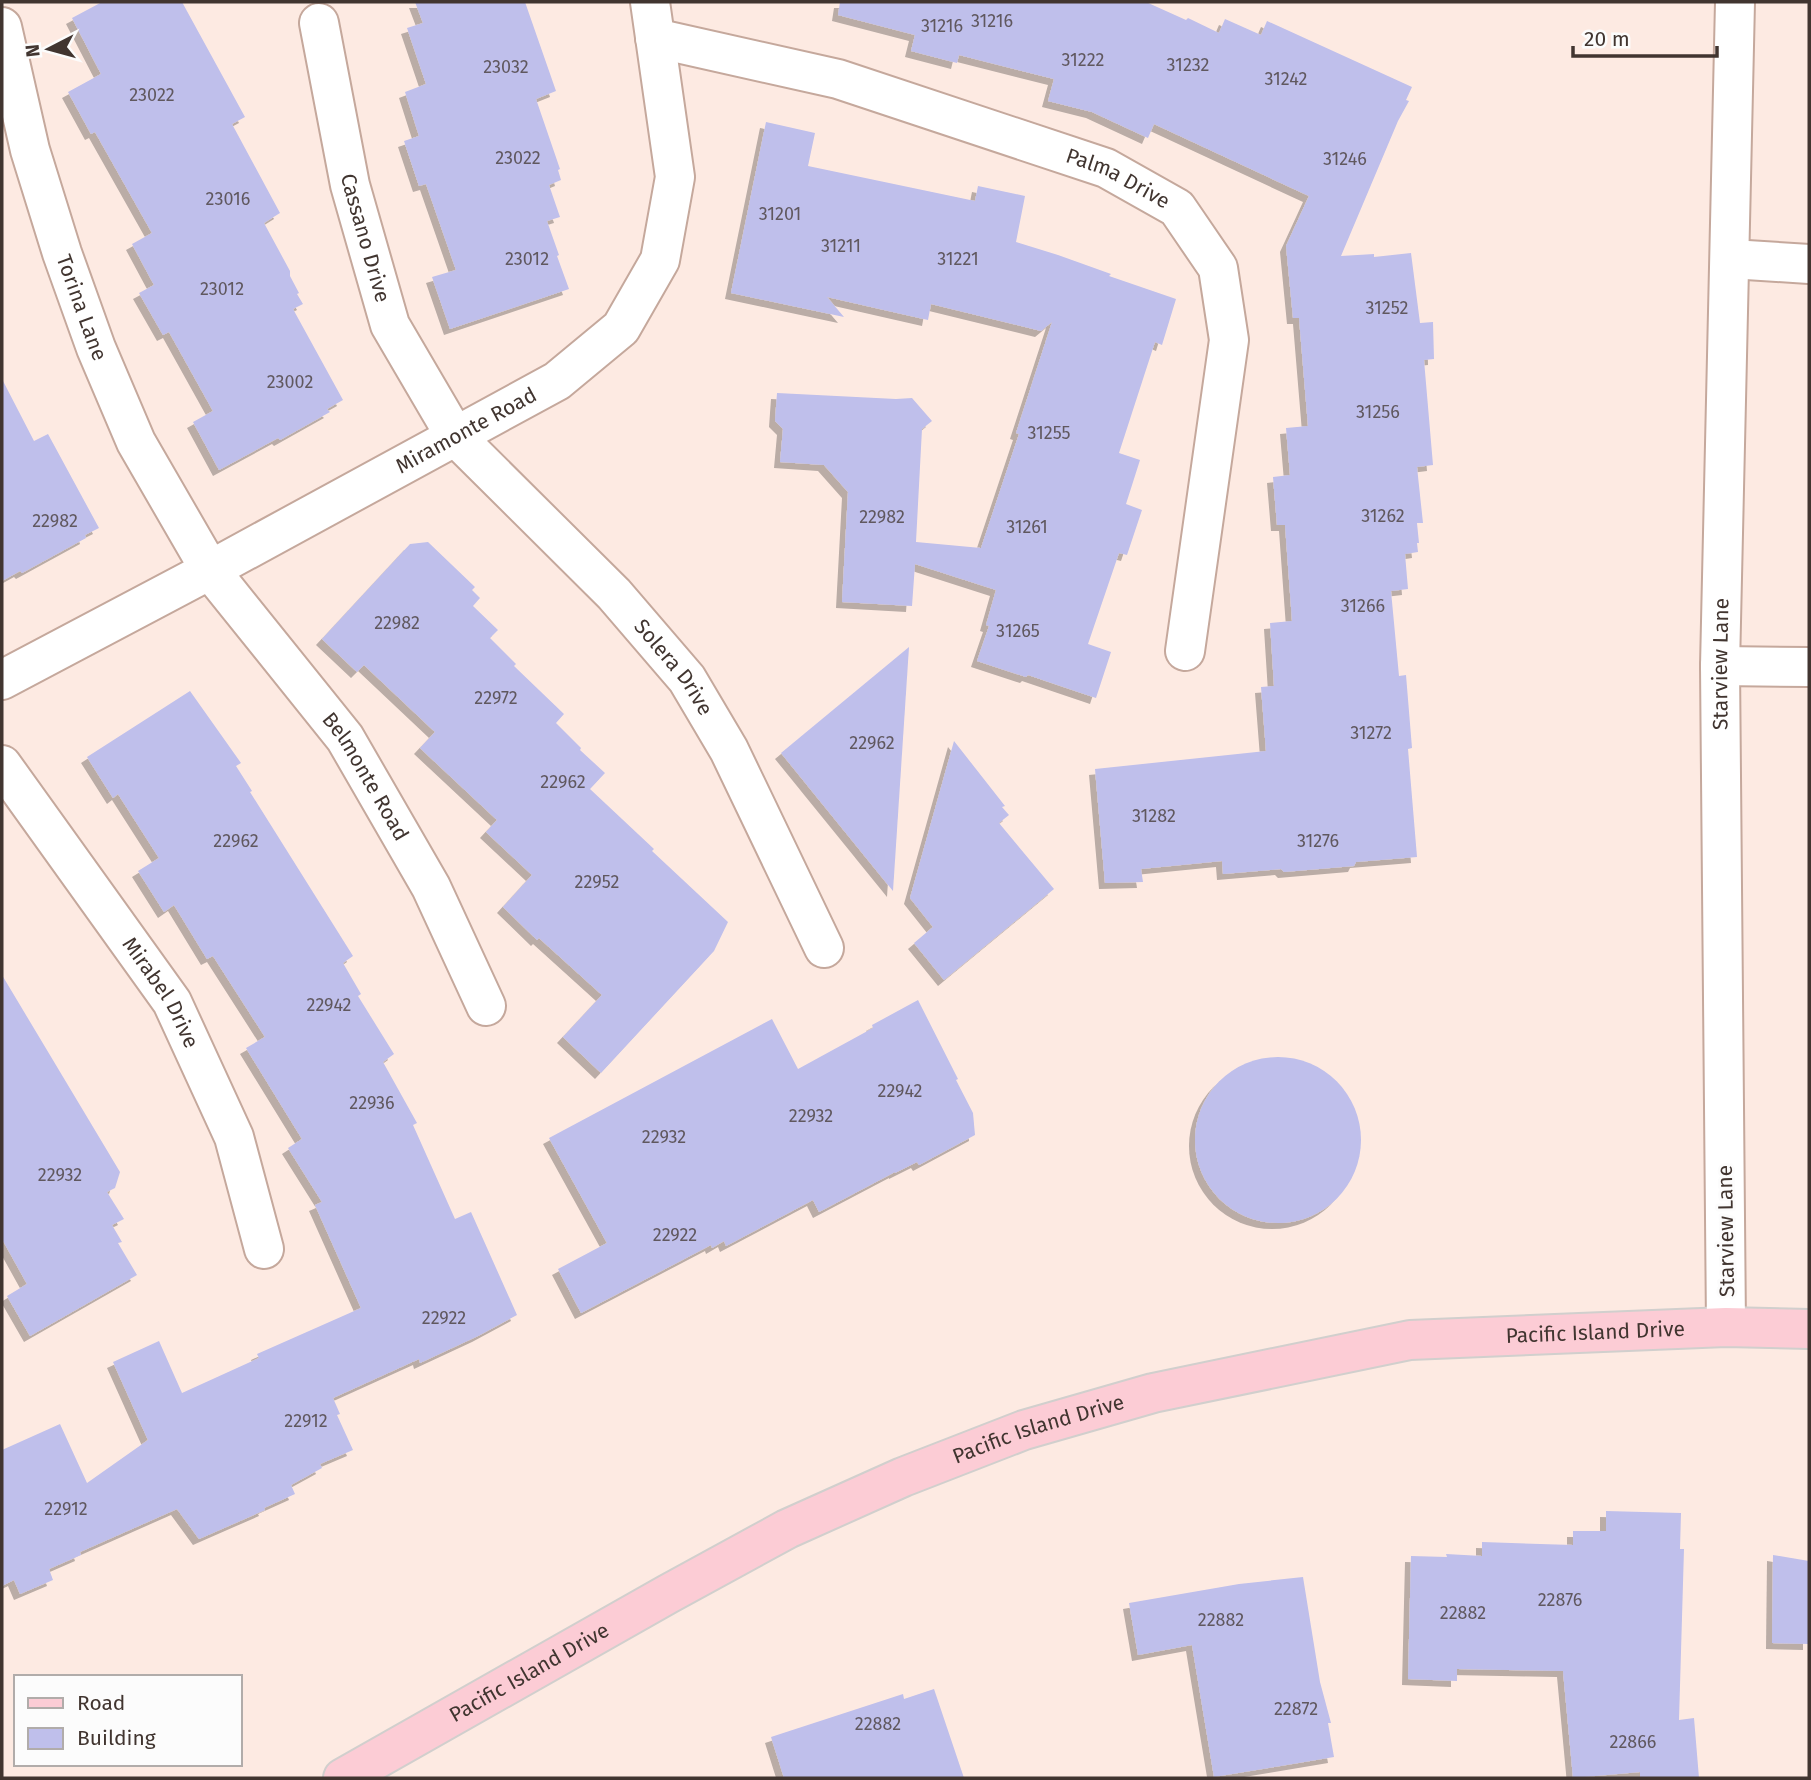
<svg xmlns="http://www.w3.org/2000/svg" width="1811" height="1780" font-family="'Fira Sans',sans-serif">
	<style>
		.building { fill: #bfbfeb; filter: url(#shadow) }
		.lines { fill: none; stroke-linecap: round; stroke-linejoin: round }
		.minor-casing { stroke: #c5a89c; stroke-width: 42 }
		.major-casing { stroke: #d1cfcd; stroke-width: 42 }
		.minor { stroke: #fff; stroke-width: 38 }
		.major { stroke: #fcccd5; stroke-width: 38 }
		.labels { text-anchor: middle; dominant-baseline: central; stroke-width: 6; stroke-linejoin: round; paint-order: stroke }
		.number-label { font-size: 18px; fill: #60585f }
		.street-label { font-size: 21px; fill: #413530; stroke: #fcfcfc }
	</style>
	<defs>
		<filter id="shadow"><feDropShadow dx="-6" dy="6" stdDeviation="0" flood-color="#0004"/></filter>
	</defs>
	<rect width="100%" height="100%" fill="#fdeae2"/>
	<g class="building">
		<path d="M 102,2 L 182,2 L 245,117 L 232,124 L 280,213 L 264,223 L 290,271 L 290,276 L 299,293 L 297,294 L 303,304 L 293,309 L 343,400 L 327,409 L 330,412 L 280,440 L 278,438 L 219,470 L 193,422 L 213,411 L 169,332 L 163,335 L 139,293 L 154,285 L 132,244 L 152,233 L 95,132 L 91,134 L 68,92 L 101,74 L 72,18 Z"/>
		<path d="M 415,2 L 525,2 L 556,91 L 536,99 L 560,169 L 558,170 L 561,180 L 549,185 L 560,217 L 547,221 L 559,255 L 557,256 L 569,289 L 450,329 L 432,277 L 456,270 L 426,184 L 419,186 L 404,141 L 419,136 L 405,92 L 426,84 L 407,28 L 423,23 Z"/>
		<path d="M 840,2 L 1146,2 L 1186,20 L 1188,18 L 1219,33 L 1225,19 L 1261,35 L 1267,21 L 1412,87 L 1406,100 L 1409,101 L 1398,121 L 1341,256 L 1374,254 L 1374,257 L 1411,253 L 1420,323 L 1433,322 L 1434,359 L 1424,360 L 1433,465 L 1417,467 L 1423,523 L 1417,523 L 1419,543 L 1417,543 L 1418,552 L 1405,554 L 1408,589 L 1391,591 L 1399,676 L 1406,675 L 1412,748 L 1408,749 L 1417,857 L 1356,862 L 1354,866 L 1284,872 L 1281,869 L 1223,874 L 1222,861 L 1141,869 L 1143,882 L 1105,883 L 1095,769 L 1266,751 L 1261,687 L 1274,686 L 1270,623 L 1292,621 L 1285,525 L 1277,525 L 1273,477 L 1290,475 L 1286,428 L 1308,426 L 1299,318 L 1293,318 L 1286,246 L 1309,196 L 1154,124 L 1148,138 L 1092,112 L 1048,101 L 1054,79 L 959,55 L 957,63 L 911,51 L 915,35 L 838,15 Z"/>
		<path d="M 766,122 L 815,133 L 808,166 L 975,201 L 978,186 L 1025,196 L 1016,242 L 1058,255 L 1111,274 L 1109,276 L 1176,299 L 1162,345 L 1155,342 L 1119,453 L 1140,460 L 1126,504 L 1142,510 L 1127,555 L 1119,553 L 1088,644 L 1111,652 L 1096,698 L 1028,675 L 1026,677 L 977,661 L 989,626 L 986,625 L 996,590 L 915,564 L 912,606 L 842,602 L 848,492 L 824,465 L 780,462 L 783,429 L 775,421 L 777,393 L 896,399 L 912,398 L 932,421 L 922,429 L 916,542 L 981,548 L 1019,434 L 1016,433 L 1052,322 L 1041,331 L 931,304 L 928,320 L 827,297 L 844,317 L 731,293 Z"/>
		<path d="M 2,379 L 34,441 L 48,434 L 99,528 L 85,535 L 86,538 L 22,573 L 20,571 L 2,581 Z"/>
		<path d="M 428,542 L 475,587 L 472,590 L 480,598 L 473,606 L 498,630 L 490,638 L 516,664 L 514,666 L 564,714 L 556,723 L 581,748 L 580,750 L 605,773 L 590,789 L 654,849 L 652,851 L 728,922 L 714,951 L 601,1073 L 563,1037 L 602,995 L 539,938 L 537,940 L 503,907 L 532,875 L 486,832 L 497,820 L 420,748 L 435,732 L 364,665 L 357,672 L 322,639 L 410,544 Z"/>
		<path d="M 909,647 L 893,891 L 781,753 Z"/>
		<path d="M 190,691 L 241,763 L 236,766 L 252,791 L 250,792 L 353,956 L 343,963 L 361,994 L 358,996 L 394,1054 L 383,1062 L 417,1123 L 413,1125 L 455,1219 L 471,1212 L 517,1315 L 478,1336 L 420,1363 L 419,1359 L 333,1398 L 340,1414 L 337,1415 L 353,1450 L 320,1464 L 322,1468 L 291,1485 L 295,1494 L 264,1508 L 265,1510 L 199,1539 L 177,1509 L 80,1552 L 81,1555 L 49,1569 L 53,1580 L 20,1594 L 14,1580 L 2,1586 L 2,1450 L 60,1424 L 87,1483 L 148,1440 L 113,1362 L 159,1341 L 182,1393 L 259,1358 L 257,1354 L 361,1308 L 315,1205 L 322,1202 L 288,1148 L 302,1139 L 246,1048 L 265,1037 L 213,956 L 207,959 L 174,905 L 164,912 L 138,871 L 159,858 L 118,794 L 113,798 L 87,757 Z"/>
		<path d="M 954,741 L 1005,806 L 1002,807 L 1009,815 L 999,823 L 1054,889 L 944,980 L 914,943 L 933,927 L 910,898 Z"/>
		<path d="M 2,975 L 120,1172 L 115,1188 L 107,1192 L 124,1219 L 112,1225 L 122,1242 L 118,1243 L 137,1275 L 30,1336 L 7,1296 L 27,1284 L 2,1239 Z"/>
		<path d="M 918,1000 L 958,1079 L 956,1080 L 973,1113 L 975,1135 L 919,1165 L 917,1162 L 895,1173 L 895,1172 L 819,1212 L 813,1200 L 726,1246 L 724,1241 L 712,1248 L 711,1245 L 581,1313 L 558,1269 L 607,1243 L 549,1138 L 772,1019 L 798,1069 L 873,1028 L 872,1025 Z"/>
		<circle cx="1278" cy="1140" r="83"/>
		<path d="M 1606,1511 L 1681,1513 L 1680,1549 L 1684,1549 L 1679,1720 L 1694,1718 L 1699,1778 L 1640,1778 L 1640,1772 L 1573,1778 L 1563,1671 L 1457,1669 L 1457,1681 L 1408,1679 L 1411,1556 L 1447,1557 L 1446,1554 L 1482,1556 L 1482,1542 L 1573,1545 L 1573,1531 L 1606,1531 Z"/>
		<path d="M 1773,1555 L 1809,1561 L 1809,1644 L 1772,1643 Z"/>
		<path d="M 1303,1577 L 1320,1682 L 1331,1723 L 1328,1723 L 1334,1757 L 1214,1777 L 1192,1645 L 1138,1655 L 1129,1603 L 1239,1584 Z"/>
		<path d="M 934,1689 L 964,1778 L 784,1778 L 771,1737 L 903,1694 L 904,1699 Z"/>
	</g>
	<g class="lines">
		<defs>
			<g id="minor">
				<path id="s1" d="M 319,23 L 350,185 L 390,325 L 455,436 L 614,594 L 687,679 L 729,750 L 824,948"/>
				<path id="s2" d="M 2,27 L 30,150 L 62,253 L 96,348 L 136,442 L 210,570 L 345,738 L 431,887 L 486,1006"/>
				<path id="s3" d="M 655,38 L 838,79 L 1106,168 L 1177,208 L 1218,268 L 1229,340 L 1185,651"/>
				<path d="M 1731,259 L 1809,264"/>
				<path d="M 1720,666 L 1809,667"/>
				<path id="s4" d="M 2,680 L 210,570 L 557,381 L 621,328 L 660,260 L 675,177 L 650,2"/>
				<path id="s5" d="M 2,765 L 172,1002 L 234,1137 L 264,1249"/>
				<path id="s6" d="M 1726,1327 L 1720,666 L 1735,2"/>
			</g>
			<g id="major">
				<path id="s7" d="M 343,1778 L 668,1594 L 787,1529 L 903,1477 L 1024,1430 L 1153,1393 L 1410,1340 L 1726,1327 L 1809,1329"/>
			</g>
		</defs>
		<use href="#minor" class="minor-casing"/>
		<use href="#major" class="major-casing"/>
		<use href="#minor" class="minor"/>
		<use href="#major" class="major"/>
	</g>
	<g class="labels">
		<g class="number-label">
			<text x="992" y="21">31216</text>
			<text x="942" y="26">31216</text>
			<text x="1083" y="60">31222</text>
			<text x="1188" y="65">31232</text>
			<text x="506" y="67">23032</text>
			<text x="1286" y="79">31242</text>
			<text x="152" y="95">23022</text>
			<text x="518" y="158">23022</text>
			<text x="1345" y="159">31246</text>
			<text x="228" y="199">23016</text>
			<text x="780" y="214">31201</text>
			<text x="841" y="246">31211</text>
			<text x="527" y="259">23012</text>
			<text x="958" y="259">31221</text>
			<text x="222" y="289">23012</text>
			<text x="1387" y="308">31252</text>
			<text x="290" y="382">23002</text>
			<text x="1378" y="412">31256</text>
			<text x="1049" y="433">31255</text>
			<text x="1383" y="516">31262</text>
			<text x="882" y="517">22982</text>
			<text x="55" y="521">22982</text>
			<text x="1027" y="527">31261</text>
			<text x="1363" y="606">31266</text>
			<text x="397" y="623">22982</text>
			<text x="1018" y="631">31265</text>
			<text x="496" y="698">22972</text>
			<text x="1371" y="733">31272</text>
			<text x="872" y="743">22962</text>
			<text x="563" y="782">22962</text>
			<text x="1154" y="816">31282</text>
			<text x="236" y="841">22962</text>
			<text x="1318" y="841">31276</text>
			<text x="597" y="882">22952</text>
			<text x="329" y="1005">22942</text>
			<text x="900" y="1091">22942</text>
			<text x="372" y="1103">22936</text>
			<text x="811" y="1116">22932</text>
			<text x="664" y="1137">22932</text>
			<text x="60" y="1175">22932</text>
			<text x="675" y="1235">22922</text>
			<text x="444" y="1318">22922</text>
			<text x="306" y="1421">22912</text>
			<text x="66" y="1509">22912</text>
			<text x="1560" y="1600">22876</text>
			<text x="1463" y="1613">22882</text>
			<text x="1221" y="1620">22882</text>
			<text x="1296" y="1709">22872</text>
			<text x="878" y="1724">22882</text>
			<text x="1633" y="1742">22866</text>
		</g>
		<g class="street-label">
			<text stroke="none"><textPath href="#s3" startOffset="485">Palma Drive</textPath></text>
			<text stroke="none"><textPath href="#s1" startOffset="220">Cassano Drive</textPath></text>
			<text stroke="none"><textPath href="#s2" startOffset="292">Torina Lane</textPath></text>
			<text stroke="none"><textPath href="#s4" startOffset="527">Miramonte Road</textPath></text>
			<text stroke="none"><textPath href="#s6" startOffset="663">Starview Lane</textPath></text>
			<text stroke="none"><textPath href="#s1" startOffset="758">Solera Drive</textPath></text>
			<text stroke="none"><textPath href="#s2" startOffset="844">Belmonte Road</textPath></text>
			<text stroke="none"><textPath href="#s5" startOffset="278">Mirabel Drive</textPath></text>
			<text transform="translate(1726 1231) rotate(-91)">Starview Lane</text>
			<text stroke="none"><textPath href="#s7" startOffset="1348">Pacific Island Drive</textPath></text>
			<text stroke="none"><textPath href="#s7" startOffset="780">Pacific Island Drive</textPath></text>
			<text stroke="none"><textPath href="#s7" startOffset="214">Pacific Island Drive</textPath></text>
		</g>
	</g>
	<rect width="1811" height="1780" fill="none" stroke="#413530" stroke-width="7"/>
	<rect x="14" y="1675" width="228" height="91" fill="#fcfcfc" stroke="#b1acaa" stroke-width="2"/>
	<rect x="28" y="1698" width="35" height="10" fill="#fcccd5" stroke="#b1acaa" stroke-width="2"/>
	<text x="77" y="1710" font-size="21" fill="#413530">Road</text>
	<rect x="28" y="1728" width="35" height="21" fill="#bfbfeb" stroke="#b1acaa" stroke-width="2"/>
	<text x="77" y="1745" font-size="21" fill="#413530">Building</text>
	<g transform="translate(49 49) rotate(264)" stroke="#fcfcfc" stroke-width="5" paint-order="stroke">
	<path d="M0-5L12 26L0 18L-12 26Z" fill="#413530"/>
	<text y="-10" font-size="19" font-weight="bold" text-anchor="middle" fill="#413530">N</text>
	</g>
	<path d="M1573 46v10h144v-10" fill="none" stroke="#413530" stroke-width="3.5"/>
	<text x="1584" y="46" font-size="21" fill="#413530" stroke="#fcfcfc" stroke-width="5" paint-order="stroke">20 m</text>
</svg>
